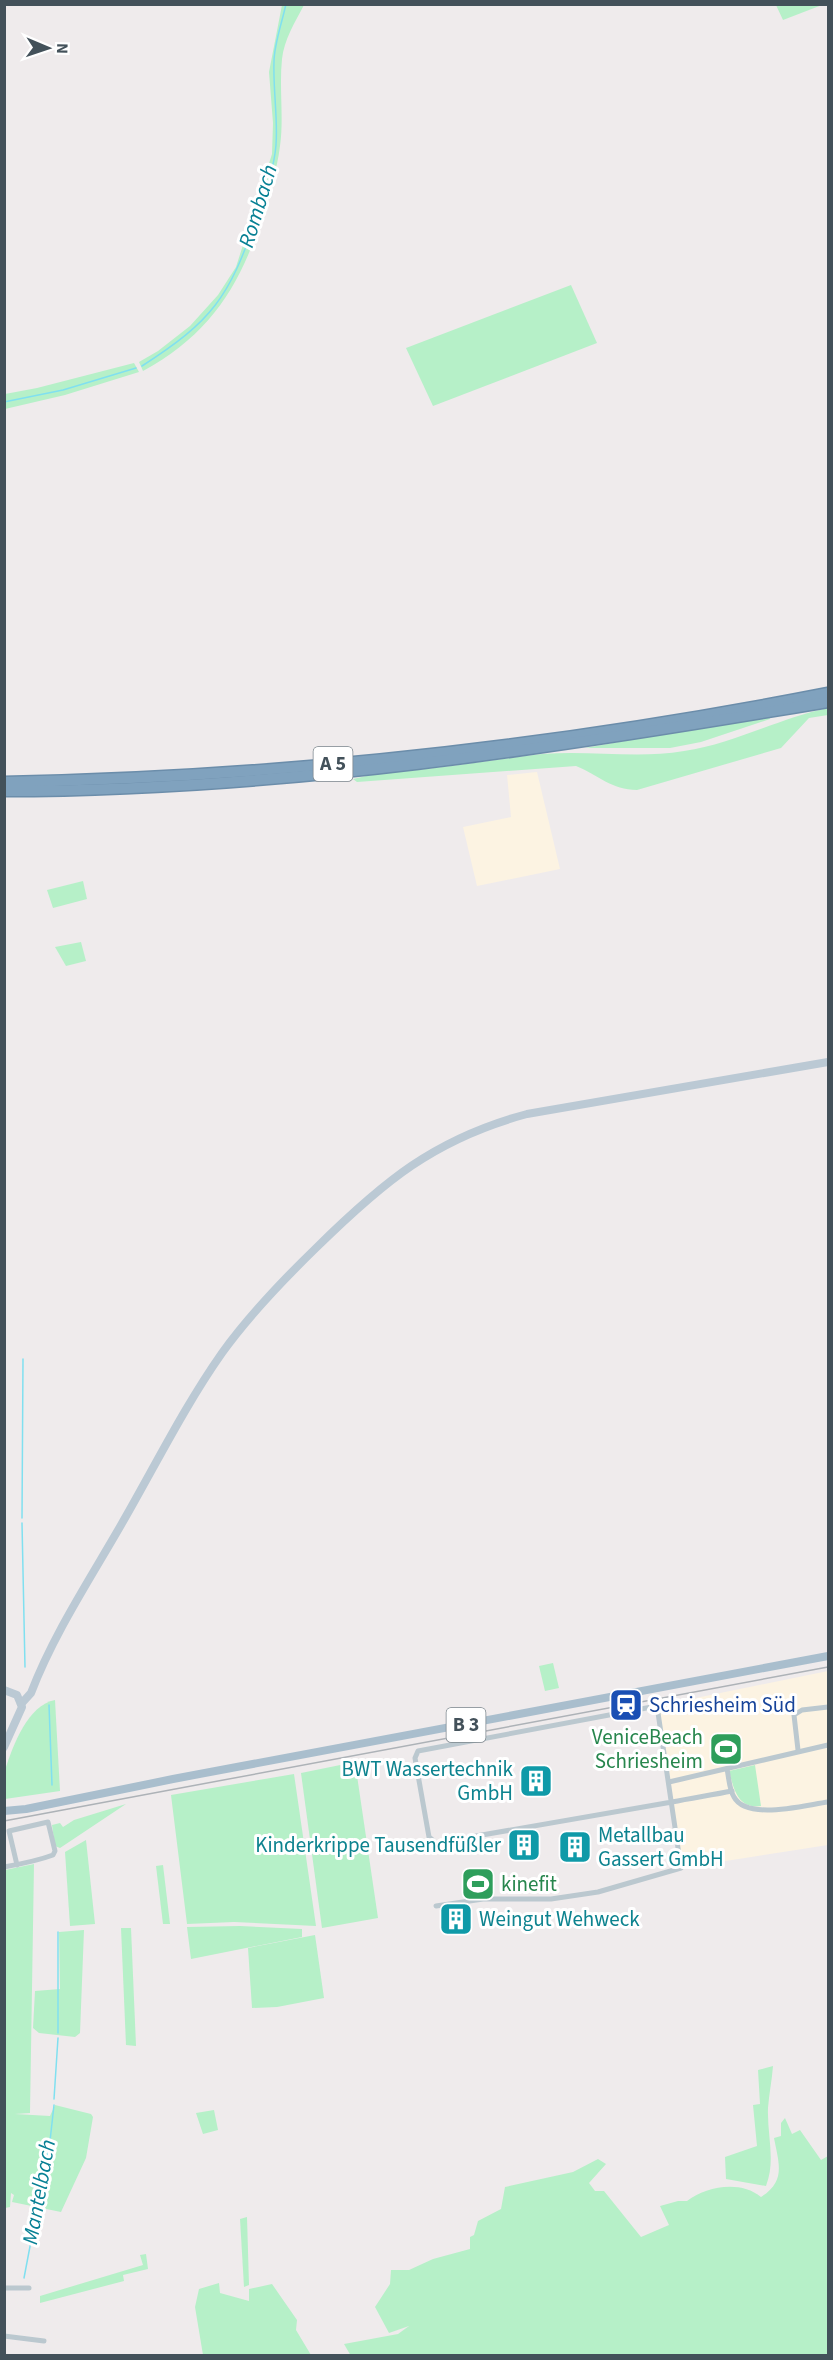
<svg xmlns="http://www.w3.org/2000/svg" width="833" height="2360" font-family="'Source Sans 3',sans-serif">
	<rect width="100%" height="100%" fill="#efebec"/>
	<g fill="#fcf3e2">
		<path d="M537 772 560 869 477 886 463 827 511 817 507 775Z"/>
		<path d="M828 1671V1845L681 1868 657 1706Z"/>
	</g>
	<g fill="#b6f0c8">
		<path d="M282 5H304C295 22 284 40 282 59 279 88 284 118 280 146 277 171 269 193 262 217 240 287 209 335 143 371L139 362 158 351 190 326 218 295 236 267 272 154 273 123 269 72Z"/>
		<path d="M776 5H822L783 20Z"/>
		<path d="M571 285 597 343 433 406 406 348Z"/>
		<path d="M134 363 139 372 65 395 5 409V394L37 388Z"/>
		<path d="M828 708V715L809 718 781 748 637 790C612 790 598 775 576 766L357 782 353 779 379 773C434 770 488 760 542 754 590 750 637 759 684 751 734 744 779 718 828 708Z"/>
		<path d="M769 715 770 719 701 742 670 748H585Z"/>
		<path d="M83 881 87 899 53 908 47 890Z"/>
		<path d="M81 942 86 961 66 966 55 947Z"/>
		<path d="M553 1663 559 1688 545 1691 539 1666Z"/>
		<path d="M55 1700 60 1791 5 1799C4 1790 3 1779 5 1770 13 1745 28 1705 55 1700Z"/>
		<path d="M355 1762 378 1918 322 1928 301 1773Z"/>
		<path d="M755 1765 761 1806C738 1809 734 1790 729 1771Z"/>
		<path d="M294 1774 316 1926 234 1922 187 1924 171 1795Z"/>
		<path d="M126 1804 60 1848 55 1846 52 1825 60 1823 63 1827 74 1820Z"/>
		<path d="M86 1840 95 1924 70 1926 65 1852Z"/>
		<path d="M34 1864 30 2113 15 2114 50 2116 55 2105 91 2114 93 2117 86 2158 61 2212 12 2202 14 2195 11 2193 10 2207 5 2208V1870Z"/>
		<path d="M163 1865 170 1924H163L156 1866Z"/>
		<path d="M240 1926 302 1929V1937L191 1959 187 1927Z"/>
		<path d="M121 1928H131L136 2046 126 2045Z"/>
		<path d="M84 1930 80 2033 75 2037 39 2033 33 2028 35 1991 60 1989 59 1932Z"/>
		<path d="M315 1935 324 1998 277 2007 252 2008 248 1948Z"/>
		<path d="M773 2066C772 2080 769 2094 768 2108 767 2136 776 2160 766 2186L726 2179 725 2157 757 2146 753 2105 760 2104 758 2070Z"/>
		<path d="M214 2110 218 2130 203 2134 196 2113Z"/>
		<path d="M785 2118 792 2134 800 2130 821 2160 828 2156V2355L351 2356 344 2344 398 2334 409 2326 389 2333 375 2307 390 2284 391 2270H409L433 2259 470 2249V2237L474 2235 478 2221 501 2209 505 2187 573 2172 598 2159 606 2164 589 2183 595 2191H604L641 2237 669 2225 660 2206 678 2201H687C706 2186 741 2180 761 2197 786 2181 779 2164 774 2138L781 2136V2123Z"/>
		<path d="M247 2217 249 2285 244 2287 240 2219Z"/>
		<path d="M146 2254 148 2269 123 2275 124 2281 40 2303V2296L143 2265 140 2255Z"/>
		<path d="M219 2283 220 2293 249 2301V2289L272 2284 297 2320 296 2330 311 2355H203L195 2307 199 2289Z"/>
	</g>
	<g fill="none" stroke-linecap="round" stroke-linejoin="round">
		<g stroke="#80e0f0" stroke-width="1.5">
			<path d="M142 366C212 321 229 298 256 219 264 195 274 170 276 145 278 118 273 90 274 62 274 44 282 23 286 4"/>
			<path d="M4 402 63 390 136 368"/>
			<path d="M22 1518 23 1359"/>
			<path d="M22 1523 25 1667"/>
			<path d="M49 1705 52 1785"/>
			<path d="M58 2033V1932"/>
			<path d="M54 2099 58 2038"/>
			<path d="M24 2278 50 2141 54 2105"/>
		</g>
		<defs>
			<g id="highway">
				<path d="M4 782C281 777 557 746 828 693"/>
				<path d="M4 791C282 791 556 748 828 702"/>
			</g>
		</defs>
		<use href="#highway" stroke="#6b8daa" stroke-width="13"/>
		<g stroke="#bbc8cf" stroke-width="5">
			<path d="M798 1750 794 1715 802 1710 828 1707"/>
			<path d="M727 1769C729 1778 729 1789 734 1797 747 1821 805 1805 828 1802"/>
			<path d="M669 1782 828 1745"/>
			<path d="M4 1867C21 1864 37 1861 53 1855L55 1851 48 1822 9 1831 17 1865"/>
			<path d="M436 1906 483 1899H551L598 1892 681 1868 657 1706 418 1751 415 1758 429 1837 436 1843C515 1829 594 1815 672 1802 692 1798 712 1795 732 1791"/>
			<path d="M4 2288H29"/>
			<path d="M4 2336 44 2341"/>
		</g>
		<g stroke="#bbc9d4" stroke-width="8">
			<path d="M4 1690 17 1695 22 1707 4 1747"/>
			<path d="M21 1704 31 1693C53 1635 90 1579 121 1525 154 1468 184 1407 222 1353 250 1314 282 1281 316 1248 383 1182 434 1139 527 1114L828 1062"/>
		</g>
		<path stroke="#a9becd" stroke-width="8" d="M4 1811 26 1809 173 1779 828 1656"/>
		<use href="#highway" stroke="#80a2be" stroke-width="10"/>
		<path stroke="#adb2b7" stroke-width="1.5" d="M4 1821 828 1667"/>
	</g>
	<defs>
		<symbol id="station-square" viewBox="-11 -11 22 22"><rect x="-9" y="-9" width="18" height="18" rx="4" fill="#1a4fb4" stroke="#fff"/><path d="M-3-6H3Q5-6 5-4V2Q5 4 3 4L4.5 6H3L1.5 4h-3L-3 6H-4.5L-3 4Q-5 4-5 2V-4Q-5-6-3-6ZM-3.5-4v3h7v-3ZM-3.5 1v1.5H-2V1ZM2 1v1.5H3.5V1Z" fill="#fff"/></symbol>
		<symbol id="stadium-square" viewBox="-11 -11 22 22"><rect x="-9" y="-9" width="18" height="18" rx="4" fill="#2e9e5b" stroke="#fff"/><path d="M0-5a6.5 5 0 1 0 0 10a6.5 5 0 1 0 0-10ZM-3.5-1.8h7v3.6h-7Z" fill="#fff"/></symbol>
		<symbol id="building-square" viewBox="-11 -11 22 22"><rect x="-9" y="-9" width="18" height="18" rx="4" fill="#0f9aa8" stroke="#fff"/><path d="M-4-6H4V6H1V3H-1V6H-4ZM-2.5-4.3h1.7v1.8h-1.7ZM.8-4.3h1.7v1.8H.8ZM-2.5-1h1.7V.8h-1.7ZM.8-1h1.7V.8H.8Z" fill="#fff"/></symbol>
	</defs>
	<g fill-rule="evenodd">
		<use href="#station-square" x="607" y="1686" width="38" height="38"/>
		<use href="#stadium-square" x="707" y="1730" width="38" height="38"/>
		<use href="#building-square" x="517" y="1762" width="38" height="38"/>
		<use href="#building-square" x="505" y="1826" width="38" height="38"/>
		<use href="#building-square" x="556" y="1828" width="38" height="38"/>
		<use href="#stadium-square" x="459" y="1865" width="38" height="38"/>
		<use href="#building-square" x="437" y="1900" width="38" height="38"/>
	</g>
	<g text-anchor="middle" dominant-baseline="central" stroke-width="6" stroke-linejoin="round" paint-order="stroke">
		<g fill="#fff" stroke="#7b858c" stroke-width="1.5">
			<rect x="313.5" y="747" width="39" height="34" rx="4.5"/>
			<rect x="446.5" y="1708" width="39" height="34" rx="4.5"/>
		</g>
		<g font-size="20" font-weight="bold" fill="#43515a">
			<text x="333" y="764">A 5</text>
			<text x="466" y="1725">B 3</text>
		</g>
		<g font-size="21" fill="#164399" stroke="#fff" text-anchor="start">
			<text x="649" y="1705">Schriesheim Süd</text>
		</g>
		<g font-size="21" fill="#27864d" stroke="#fff" text-anchor="end">
			<text x="703" y="1737">VeniceBeach<tspan x="703" dy="24">Schriesheim</tspan></text>
			<text x="501" y="1884" text-anchor="start">kinefit</text>
		</g>
		<g font-size="21" fill="#0d838f" stroke="#fff" text-anchor="end">
			<text x="513" y="1769">BWT Wassertechnik<tspan x="513" dy="24">GmbH</tspan></text>
			<text x="598" y="1835" text-anchor="start">Metallbau<tspan x="598" dy="24">Gassert GmbH</tspan></text>
			<text x="501" y="1845">Kinderkrippe Tausendfüßler</text>
			<text x="479" y="1919" text-anchor="start">Weingut Wehweck</text>
		</g>
		<g font-size="22" font-style="italic" fill="#078094" stroke="#fff">
			<text transform="translate(258 206) rotate(-73)">Rombach</text>
			<text transform="translate(39 2192) rotate(-80)">Mantelbach</text>
		</g>
	</g>
	<rect width="833" height="2360" fill="none" stroke="#43515a" stroke-width="12"/>
	<g transform="translate(48 48) rotate(92)" stroke="#ffffff" stroke-width="4.5" paint-order="stroke">
	<path d="M0-4.5L10 22L0 15L-10 22Z" fill="#43515a"/>
	<text y="-9" font-size="16" font-weight="bold" text-anchor="middle" fill="#43515a">N</text>
	</g>
</svg>
